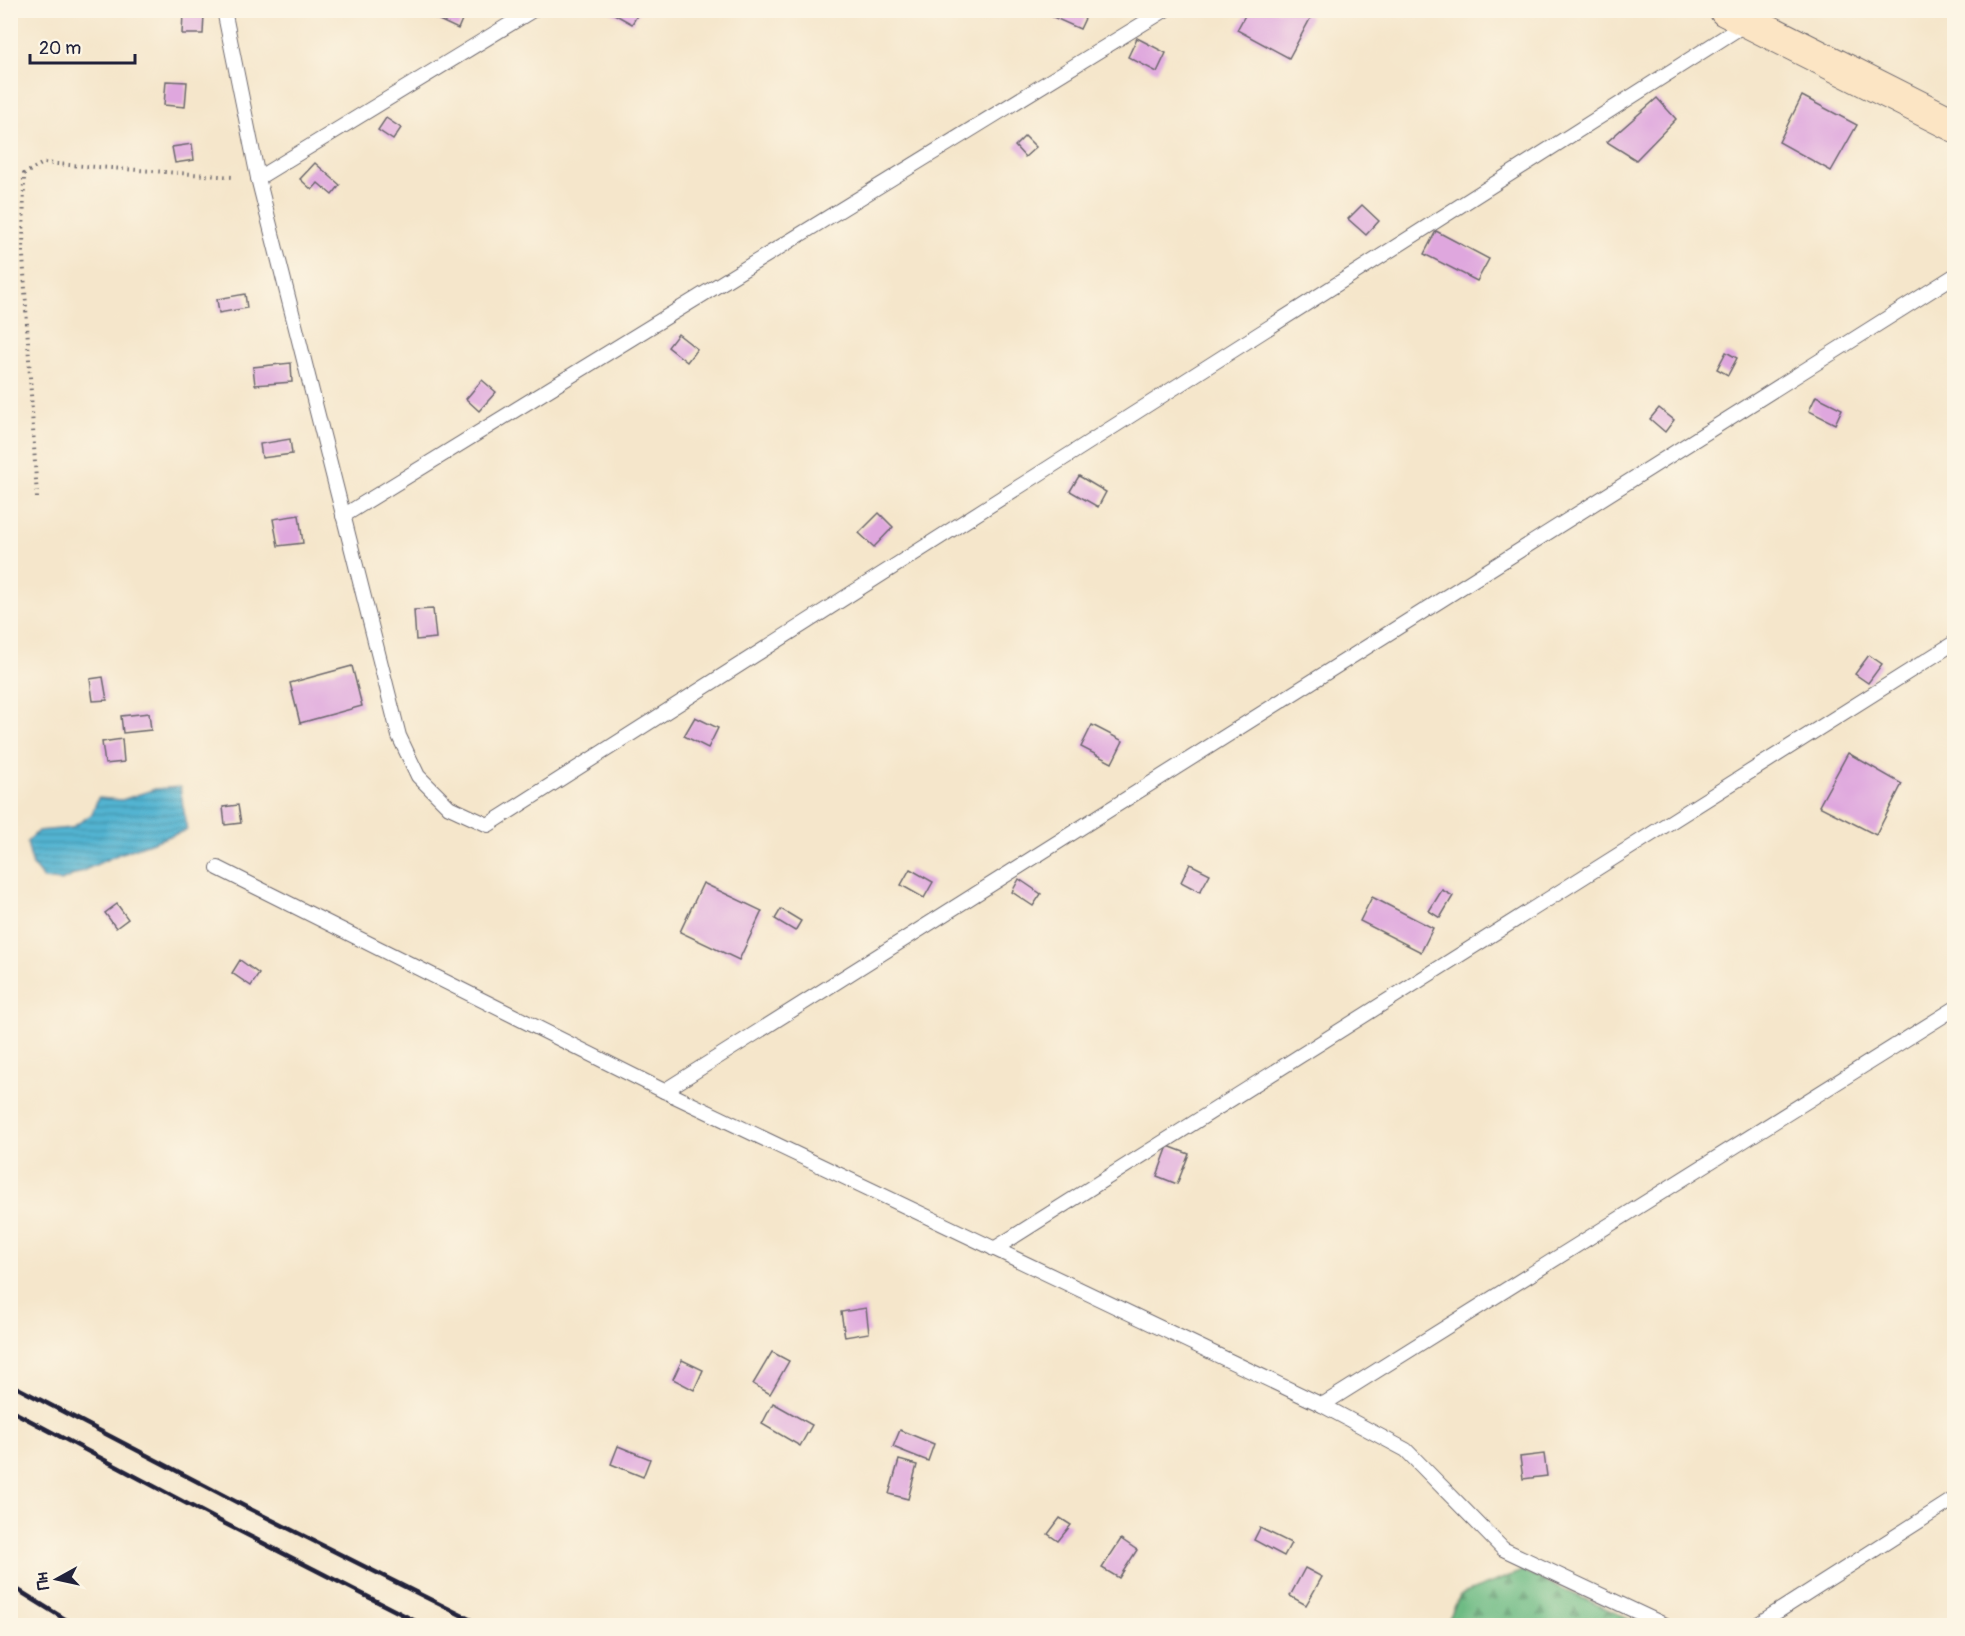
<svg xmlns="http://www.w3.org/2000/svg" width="1965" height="1636" font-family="Pangolin,sans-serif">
	<defs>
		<pattern id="forest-firs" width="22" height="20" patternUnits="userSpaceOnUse" patternTransform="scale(1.5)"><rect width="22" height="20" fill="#6ebb84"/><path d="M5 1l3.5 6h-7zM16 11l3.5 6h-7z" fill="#5a986d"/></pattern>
		<pattern id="water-rules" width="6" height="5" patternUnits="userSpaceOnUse" patternTransform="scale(1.5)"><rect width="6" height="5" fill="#52b4d1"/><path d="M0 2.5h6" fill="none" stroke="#4492ab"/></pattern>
	</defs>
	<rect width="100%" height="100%" fill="#fcf5e5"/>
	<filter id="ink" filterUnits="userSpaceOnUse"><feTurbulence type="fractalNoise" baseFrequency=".0167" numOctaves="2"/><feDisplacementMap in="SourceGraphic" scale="12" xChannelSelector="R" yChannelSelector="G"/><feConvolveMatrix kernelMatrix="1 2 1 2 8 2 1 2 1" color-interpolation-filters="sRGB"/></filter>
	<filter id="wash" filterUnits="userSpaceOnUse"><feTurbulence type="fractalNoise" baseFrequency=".008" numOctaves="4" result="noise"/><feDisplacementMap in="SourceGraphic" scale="24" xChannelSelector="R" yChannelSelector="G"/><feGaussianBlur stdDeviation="1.35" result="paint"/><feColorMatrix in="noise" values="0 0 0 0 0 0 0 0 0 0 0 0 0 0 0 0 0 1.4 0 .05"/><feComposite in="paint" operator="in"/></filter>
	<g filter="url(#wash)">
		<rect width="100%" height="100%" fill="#f5e6cb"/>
		<path fill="url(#forest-firs)" stroke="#486e60" stroke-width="1.5" d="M1522 1571 1643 1625H1446L1460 1595Z"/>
		<path fill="url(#water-rules)" stroke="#3a6b86" stroke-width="1.5" d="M180 787 187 830 119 854 61 881 44 879 32 864 27 842 38 831 71 828 92 814 98 798 122 800 155 789Z"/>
		<g id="blocks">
			<g fill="#dfa7de">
				<path d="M428 10H453L464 15 458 29 426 14Z"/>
				<path d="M607 10H637L639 12 632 24Z"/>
				<path d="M1048 10H1089L1080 29 1046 14Z"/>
				<path d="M1248 10H1299L1311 17 1289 58 1237 30Z"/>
				<path d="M183 13 204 14 203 34H182Z"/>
				<path d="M1137 38 1166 53 1157 72 1128 57Z"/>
				<path d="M166 81 187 82 185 107 164 105Z"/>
				<path d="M1802 96 1857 125 1831 171 1779 142Z"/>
				<path d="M1657 98 1676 119 1636 160 1607 142Z"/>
				<path d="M386 118 401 128 393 140 378 130Z"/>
				<path d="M1025 136 1036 147 1025 157 1015 146Z"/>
				<path d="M192 144 194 160 175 163 172 147Z"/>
				<path d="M315 163 340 185 332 195 318 183 312 190 300 179Z"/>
				<path d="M1362 205 1379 221 1366 235 1348 219Z"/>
				<path d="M1436 231 1489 259 1477 281 1424 254Z"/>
				<path d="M245 294 247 308 219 313 217 299Z"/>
				<path d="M678 334 697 349 687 362 668 347Z"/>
				<path d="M1726 352 1737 358 1728 375 1717 369Z"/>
				<path d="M291 363 292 382 255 385 253 367Z"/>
				<path d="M482 380 496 392 479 411 466 399Z"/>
				<path d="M1816 396 1842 409 1835 424 1809 411Z"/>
				<path d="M1659 408 1674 420 1665 432 1650 419Z"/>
				<path d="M290 439 292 454 262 458 260 444Z"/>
				<path d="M1079 476 1106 492 1098 507 1070 491Z"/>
				<path d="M879 513 893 527 874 547 859 533Z"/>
				<path d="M299 515 303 543 278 546 273 519Z"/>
				<path d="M433 609 436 638 416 640 414 610Z"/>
				<path d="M1869 655 1882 664 1868 683 1855 674Z"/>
				<path d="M352 666 362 706 300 723 290 683Z"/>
				<path d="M103 677 107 700 93 701 90 679Z"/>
				<path d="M149 713 151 730 123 733 121 716Z"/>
				<path d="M695 717 718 728 708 748 684 736Z"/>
				<path d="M1092 725 1123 741 1112 763 1081 747Z"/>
				<path d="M122 739 124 762 105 764 102 742Z"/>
				<path d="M1848 753 1902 784 1876 835 1819 806Z"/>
				<path d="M238 805 241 823 225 825 223 807Z"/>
				<path d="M1190 864 1210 874 1200 892 1181 882Z"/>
				<path d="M910 869 933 882 924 898 901 885Z"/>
				<path d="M1019 879 1041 894 1033 906 1012 892Z"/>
				<path d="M703 883 762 911 739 960 680 932Z"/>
				<path d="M1442 890 1453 896 1440 918 1429 911Z"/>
				<path d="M1372 897 1433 928 1421 952 1360 921Z"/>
				<path d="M117 904 128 919 116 928 105 913Z"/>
				<path d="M781 909 801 921 795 931 775 919Z"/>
				<path d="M240 960 259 974 251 986 232 973Z"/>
				<path d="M1168 1146 1189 1154 1177 1184 1157 1176Z"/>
				<path d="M866 1308 869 1333 845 1337 841 1312Z"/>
				<path d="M772 1352 789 1361 770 1394 753 1384Z"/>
				<path d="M682 1360 703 1370 694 1390 673 1379Z"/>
				<path d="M773 1403 812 1425 800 1446 762 1424Z"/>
				<path d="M900 1430 934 1444 928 1461 893 1447Z"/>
				<path d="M618 1446 650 1459 643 1477 611 1464Z"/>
				<path d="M1544 1454 1547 1476 1523 1479 1520 1457Z"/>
				<path d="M899 1460 917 1465 908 1499 889 1494Z"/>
				<path d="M1060 1518 1071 1525 1058 1541 1048 1534Z"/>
				<path d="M1260 1528 1291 1543 1284 1556 1254 1540Z"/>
				<path d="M1121 1539 1137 1550 1119 1578 1102 1568Z"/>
				<path d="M1305 1568 1322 1577 1306 1605 1290 1596Z"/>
			</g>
		</g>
	</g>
	<g filter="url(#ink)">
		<use href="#blocks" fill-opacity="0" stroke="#6c676d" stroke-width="1.5"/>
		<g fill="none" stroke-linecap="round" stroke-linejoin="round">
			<defs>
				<g id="lane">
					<path d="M224 10 258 178 399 736 418 776 449 807 488 825 1747 23"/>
					<path d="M258 178 533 10"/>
					<path d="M343 516 1165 10"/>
					<path d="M218 868 664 1091 1322 1405 1406 1450 1503 1549 1667 1626"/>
					<path d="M664 1091 1954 276"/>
					<path d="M994 1249 1954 643"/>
					<path d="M1322 1405 1954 1009"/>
					<path d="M1755 1626 1954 1499"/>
				</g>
				<path id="secondary" d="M1726 10 1954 125"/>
			</defs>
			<use href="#lane" stroke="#6c676d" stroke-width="16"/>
			<use href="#secondary" stroke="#6c676d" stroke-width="35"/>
			<path stroke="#6c676d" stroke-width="4" stroke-dasharray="1.5 4.5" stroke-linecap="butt" d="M37 498 23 255 24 174 43 163 233 177"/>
			<use href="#lane" stroke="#fff" stroke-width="14"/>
			<use href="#secondary" stroke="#fce5c4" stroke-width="33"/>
			<g stroke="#22223b" stroke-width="4.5">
				<path d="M10 1384 246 1507 483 1626"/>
				<path d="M10 1410 214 1518 425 1626"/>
				<path d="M10 1585 76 1626"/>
			</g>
		</g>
	</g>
	<rect width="1965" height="1636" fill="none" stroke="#fcf5e5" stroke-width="36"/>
	<g transform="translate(57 1579) rotate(262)" stroke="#fcf5e5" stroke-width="4.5" paint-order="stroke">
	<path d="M0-4.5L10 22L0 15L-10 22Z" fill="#22223b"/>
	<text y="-9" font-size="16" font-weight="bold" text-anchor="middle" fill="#22223b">Пн</text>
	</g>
	<path d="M30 54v9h105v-9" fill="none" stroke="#22223b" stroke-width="3"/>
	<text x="39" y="54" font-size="18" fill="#22223b" stroke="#fcf5e5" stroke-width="4.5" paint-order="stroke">20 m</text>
</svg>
